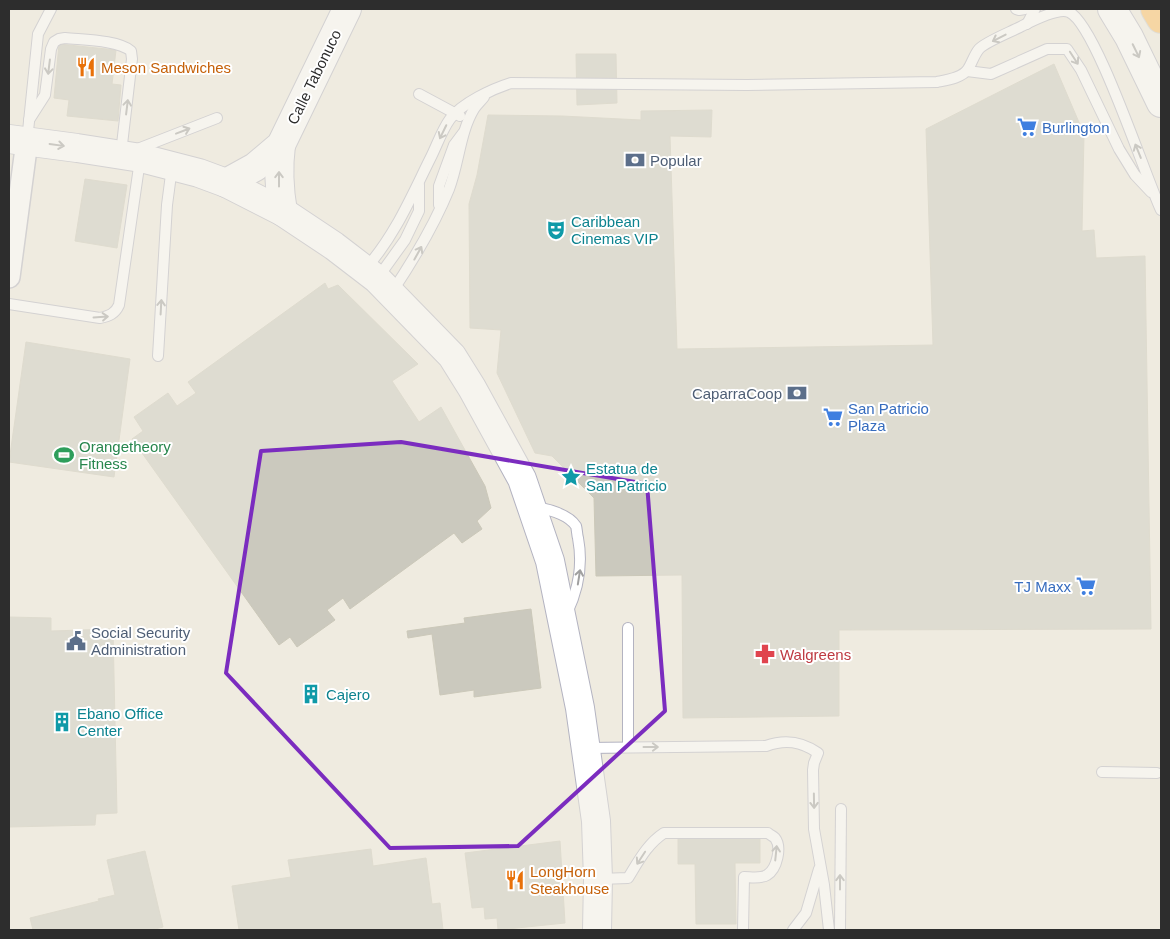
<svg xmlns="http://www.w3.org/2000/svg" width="1170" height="939" font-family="Arial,sans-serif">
	<rect width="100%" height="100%" fill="#efebe0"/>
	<g fill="#cbc9be" stroke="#cbc8b9">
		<path d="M59 44 116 50 112 84 121 85 118 121 67 116 69 100 54 98Z"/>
		<path d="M576 54H616L617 103 577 105Z"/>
		<path d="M1054 64 1084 134 1082 231 1094 230 1096 258 1145 256 1151 629 839 630V716L683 718 682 575 596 576 594 498 552 456 535 453 497 373 501 330 470 328 469 204 477 175 488 115 562 116 641 120V111L712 110 711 137 670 136 677 349 933 345 926 129Z"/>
		<path d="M85 179 127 185 117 248 75 241Z"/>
		<path d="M325 283 328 289 338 285 418 364 392 381 419 422 441 407 485 486 491 508 477 521 482 529 462 543 454 533 350 609 343 598 327 610 335 620 297 647 290 637 279 645 132 439 143 431 134 417 168 393 177 406 196 393 188 382Z"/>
		<path d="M26 342 130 359 114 477 9 462Z"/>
		<path d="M531 609 541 688 474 697V690L440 695 432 634 408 638 407 631 465 623 464 618Z"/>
		<path d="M9 617 51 618V631L113 629 117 813 96 814 95 825 9 827Z"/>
		<path d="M760 835V863H735L736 924H696L695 864H678V837Z"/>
		<path d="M560 841 565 923 498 930 497 918 485 919 484 907 472 908 465 853Z"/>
		<path d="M371 849 373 866 426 858 432 904 440 903 443 930H239L232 886 291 877 288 860Z"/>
		<path d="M145 851 163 927 151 930H33L30 918 99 901 98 899 115 895 107 860Z"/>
	</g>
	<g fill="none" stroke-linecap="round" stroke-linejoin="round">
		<defs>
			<g id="lane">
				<path d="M1016 9 1019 10 1025 9"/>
				<path d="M1027 24 1035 9"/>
				<path d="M967 71 991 74 1047 49H1067L1081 70 1119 149 1135 175 1151 192"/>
				<path d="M419 94 460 116"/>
				<path d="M29 120 45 95 51 49 54 42 59 39 65 38C83 40 118 40 131 51L132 59 121 153"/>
				<path d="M27 141 38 34 51 9"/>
				<path d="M135 150 217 118"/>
				<path d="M439 205V186L454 145 463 133"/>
				<path d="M366 268C395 236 412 195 431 157 437 145 442 130 450 119 462 103 492 89 511 83L747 85 937 82C947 80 962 78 968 69 972 63 974 55 979 49 985 42 1013 31 1022 26 1032 21 1059 8 1069 12 1096 24 1145 176 1161 210"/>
				<path d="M377 279 405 240 419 211V185"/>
				<path d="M392 292C414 259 434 226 449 189 459 163 460 132 474 109 477 104 481 101 484 97"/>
				<path d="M9 304 100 318C109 316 115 314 119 305L140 160"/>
				<path d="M158 356 167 205 172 167"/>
				<path d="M535 507C547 509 568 514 576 526 577 529 577 535 578 538 583 565 579 588 567 613"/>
				<path d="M628 628V747"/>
				<path d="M586 748 766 746C785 739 801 741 818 753L814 763 813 770 814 829 824 885 829 930"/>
				<path d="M1102 772 1157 773"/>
				<path d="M599 879 628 878C638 862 647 844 664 833H768C770 835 773 836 775 838 782 847 777 869 767 875 761 879 751 877 744 877L743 930"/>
				<path d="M793 930 806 913 819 869"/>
				<path d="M840 930 841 809"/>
			</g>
			<path id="street" d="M9 277 27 141"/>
			<g id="secondary">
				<path d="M1112 9 1129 37 1161 103"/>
				<path d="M9 139 77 148 141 158 199 173 226 183 283 212 334 246 377 279 452 356 472 388 522 479 550 561 580 708 596 821 598 879 597 930"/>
				<path d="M281 145C278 168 279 189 283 212"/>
				<path d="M226 183 255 167 281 145 347 9"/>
			</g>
			<path id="highway" d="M1155 9 1161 19"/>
		</defs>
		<use href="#lane" stroke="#b3b3c1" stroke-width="12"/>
		<use href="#street" stroke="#b3b3c1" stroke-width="24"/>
		<use href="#secondary" stroke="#b3b3c1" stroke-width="30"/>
		<use href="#highway" stroke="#cdcdcd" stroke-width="30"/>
		<use href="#lane" stroke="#fff" stroke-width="10"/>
		<use href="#street" stroke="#fff" stroke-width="21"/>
		<use href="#secondary" stroke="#fff" stroke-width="28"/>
		<use href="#highway" stroke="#ffbd5b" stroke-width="28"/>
	</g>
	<defs><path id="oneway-shaft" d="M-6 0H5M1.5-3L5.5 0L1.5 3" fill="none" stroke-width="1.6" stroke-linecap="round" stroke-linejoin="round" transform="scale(1.25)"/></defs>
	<g stroke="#a0a0a0">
		<use href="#oneway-shaft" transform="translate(999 38) rotate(153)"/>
		<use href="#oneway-shaft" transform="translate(1136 51) rotate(64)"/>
		<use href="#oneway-shaft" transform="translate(1074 58) rotate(57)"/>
		<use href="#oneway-shaft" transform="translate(49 67) rotate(97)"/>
		<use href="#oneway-shaft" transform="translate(127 107) rotate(-83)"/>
		<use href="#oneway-shaft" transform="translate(183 131) rotate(-21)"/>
		<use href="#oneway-shaft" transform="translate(443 132) rotate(116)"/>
		<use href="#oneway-shaft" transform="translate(57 145) rotate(8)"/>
		<use href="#oneway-shaft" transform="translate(1138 151) rotate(-112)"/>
		<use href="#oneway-shaft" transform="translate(279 179) rotate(-90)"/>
		<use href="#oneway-shaft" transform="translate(418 253) rotate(-61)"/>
		<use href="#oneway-shaft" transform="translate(161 307) rotate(-87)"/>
		<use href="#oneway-shaft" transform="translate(101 317) rotate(-4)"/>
		<use href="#oneway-shaft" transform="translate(579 577) rotate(-81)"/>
		<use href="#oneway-shaft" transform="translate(651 747)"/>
		<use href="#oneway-shaft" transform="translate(814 801) rotate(89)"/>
		<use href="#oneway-shaft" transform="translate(776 853) rotate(-84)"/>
		<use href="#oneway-shaft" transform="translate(641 858) rotate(123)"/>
		<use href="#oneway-shaft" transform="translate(840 882) rotate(-90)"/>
	</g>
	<path d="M0 0H1170V939H0ZM401 442 647 484 665 711 518 846 390 848 226 673 261 451Z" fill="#efebe0" fill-opacity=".55" fill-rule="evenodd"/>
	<path fill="none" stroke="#7b2cbf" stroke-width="4" stroke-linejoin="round" d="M401 442 647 484 665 711 518 846 390 848 226 673 261 451Z"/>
	<defs>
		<symbol id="restaurant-bare" viewBox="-9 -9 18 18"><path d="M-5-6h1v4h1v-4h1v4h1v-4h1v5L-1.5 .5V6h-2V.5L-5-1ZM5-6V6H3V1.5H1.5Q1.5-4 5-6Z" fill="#e8710a" stroke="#fff" stroke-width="2.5" paint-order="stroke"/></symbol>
		<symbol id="supermarket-bare" viewBox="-9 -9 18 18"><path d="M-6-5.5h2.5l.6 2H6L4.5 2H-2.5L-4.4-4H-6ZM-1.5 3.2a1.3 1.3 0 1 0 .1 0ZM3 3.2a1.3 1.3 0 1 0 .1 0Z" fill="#3f7fe0" stroke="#fff" stroke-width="2.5" paint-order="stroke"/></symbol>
		<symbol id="bank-bare" viewBox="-9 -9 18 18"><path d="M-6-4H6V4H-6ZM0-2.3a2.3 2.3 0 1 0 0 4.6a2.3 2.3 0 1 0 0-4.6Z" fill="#5c6f8a" stroke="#fff" stroke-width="2.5" paint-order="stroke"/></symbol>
		<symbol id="theatre-bare" viewBox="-9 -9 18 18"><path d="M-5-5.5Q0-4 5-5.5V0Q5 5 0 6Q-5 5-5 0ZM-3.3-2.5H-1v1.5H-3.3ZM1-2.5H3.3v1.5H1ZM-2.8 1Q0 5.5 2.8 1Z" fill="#0f9aa8" stroke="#fff" stroke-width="2.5" paint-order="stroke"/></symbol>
		<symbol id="stadium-bare" viewBox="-9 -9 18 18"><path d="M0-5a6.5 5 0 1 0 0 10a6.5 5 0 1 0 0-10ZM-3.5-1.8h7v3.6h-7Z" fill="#2e9e5b" stroke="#fff" stroke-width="2.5" paint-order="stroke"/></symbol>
		<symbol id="sight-bare" viewBox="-9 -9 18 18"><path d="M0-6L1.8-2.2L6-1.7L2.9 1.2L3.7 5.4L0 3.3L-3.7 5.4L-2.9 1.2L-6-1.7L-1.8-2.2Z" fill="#0f9aa8" stroke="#fff" stroke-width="2.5" paint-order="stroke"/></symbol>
		<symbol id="civic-bare" viewBox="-9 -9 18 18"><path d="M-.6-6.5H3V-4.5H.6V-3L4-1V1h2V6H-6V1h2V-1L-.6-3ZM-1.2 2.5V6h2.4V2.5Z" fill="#5c6f8a" stroke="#fff" stroke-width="2.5" paint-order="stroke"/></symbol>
		<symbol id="pharmacy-bare" viewBox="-9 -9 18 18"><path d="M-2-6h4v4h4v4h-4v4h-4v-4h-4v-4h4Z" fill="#e0444e" stroke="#fff" stroke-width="2.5" paint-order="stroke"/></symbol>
		<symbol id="building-bare" viewBox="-9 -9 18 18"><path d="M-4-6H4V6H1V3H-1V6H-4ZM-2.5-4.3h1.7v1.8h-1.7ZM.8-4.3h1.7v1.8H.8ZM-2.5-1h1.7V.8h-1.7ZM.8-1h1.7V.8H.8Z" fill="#0f9aa8" stroke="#fff" stroke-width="2.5" paint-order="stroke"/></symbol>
	</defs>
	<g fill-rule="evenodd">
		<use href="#restaurant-bare" x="72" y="53" width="28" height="28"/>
		<use href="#supermarket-bare" x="1013" y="113" width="28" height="28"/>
		<use href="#bank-bare" x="621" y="146" width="28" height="28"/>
		<use href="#theatre-bare" x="542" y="216" width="28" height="28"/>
		<use href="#bank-bare" x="783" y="379" width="28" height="28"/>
		<use href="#supermarket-bare" x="819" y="403" width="28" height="28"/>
		<use href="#stadium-bare" x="50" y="441" width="28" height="28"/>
		<use href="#sight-bare" x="557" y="463" width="28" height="28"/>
		<use href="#supermarket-bare" x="1072" y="572" width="28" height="28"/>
		<use href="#civic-bare" x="62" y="627" width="28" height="28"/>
		<use href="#pharmacy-bare" x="751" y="640" width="28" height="28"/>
		<use href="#building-bare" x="297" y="680" width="28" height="28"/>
		<use href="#building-bare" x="48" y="708" width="28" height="28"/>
		<use href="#restaurant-bare" x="501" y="866" width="28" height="28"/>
	</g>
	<g text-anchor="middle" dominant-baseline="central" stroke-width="4" stroke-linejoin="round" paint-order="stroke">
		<g font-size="15" fill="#c56008" stroke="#fff" text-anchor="start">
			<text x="101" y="67">Meson Sandwiches</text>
			<text x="530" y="871">LongHorn<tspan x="530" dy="17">Steakhouse</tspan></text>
		</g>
		<g font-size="15" fill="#2d2d2d" stroke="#fff">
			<text transform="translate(314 77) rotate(-64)">Calle Tabonuco</text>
		</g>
		<g font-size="15" fill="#366cbe" stroke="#fff" text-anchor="start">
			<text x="1042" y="127">Burlington</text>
			<text x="848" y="408">San Patricio<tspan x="848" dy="17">Plaza</tspan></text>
			<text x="1071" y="586" text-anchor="end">TJ Maxx</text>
		</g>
		<g font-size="15" fill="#4e5e75" stroke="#fff" text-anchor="start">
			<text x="650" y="160">Popular</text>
			<text x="782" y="393" text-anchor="end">CaparraCoop</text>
			<text x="91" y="632">Social Security<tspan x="91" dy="17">Administration</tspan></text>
		</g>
		<g font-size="15" fill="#0d838f" stroke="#fff" text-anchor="start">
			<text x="571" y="221">Caribbean<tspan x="571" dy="17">Cinemas VIP</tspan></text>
			<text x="586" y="468">Estatua de<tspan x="586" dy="17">San Patricio</tspan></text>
			<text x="326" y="694">Cajero</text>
			<text x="77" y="713">Ebano Office<tspan x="77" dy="17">Center</tspan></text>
		</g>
		<g font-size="15" fill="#27864d" stroke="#fff" text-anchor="start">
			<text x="79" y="446">Orangetheory<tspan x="79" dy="17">Fitness</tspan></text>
		</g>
		<g font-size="15" fill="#be3a42" stroke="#fff" text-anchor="start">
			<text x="780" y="654">Walgreens</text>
		</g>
	</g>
	<rect width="1170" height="939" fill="none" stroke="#2d2d2d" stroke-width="20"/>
</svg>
